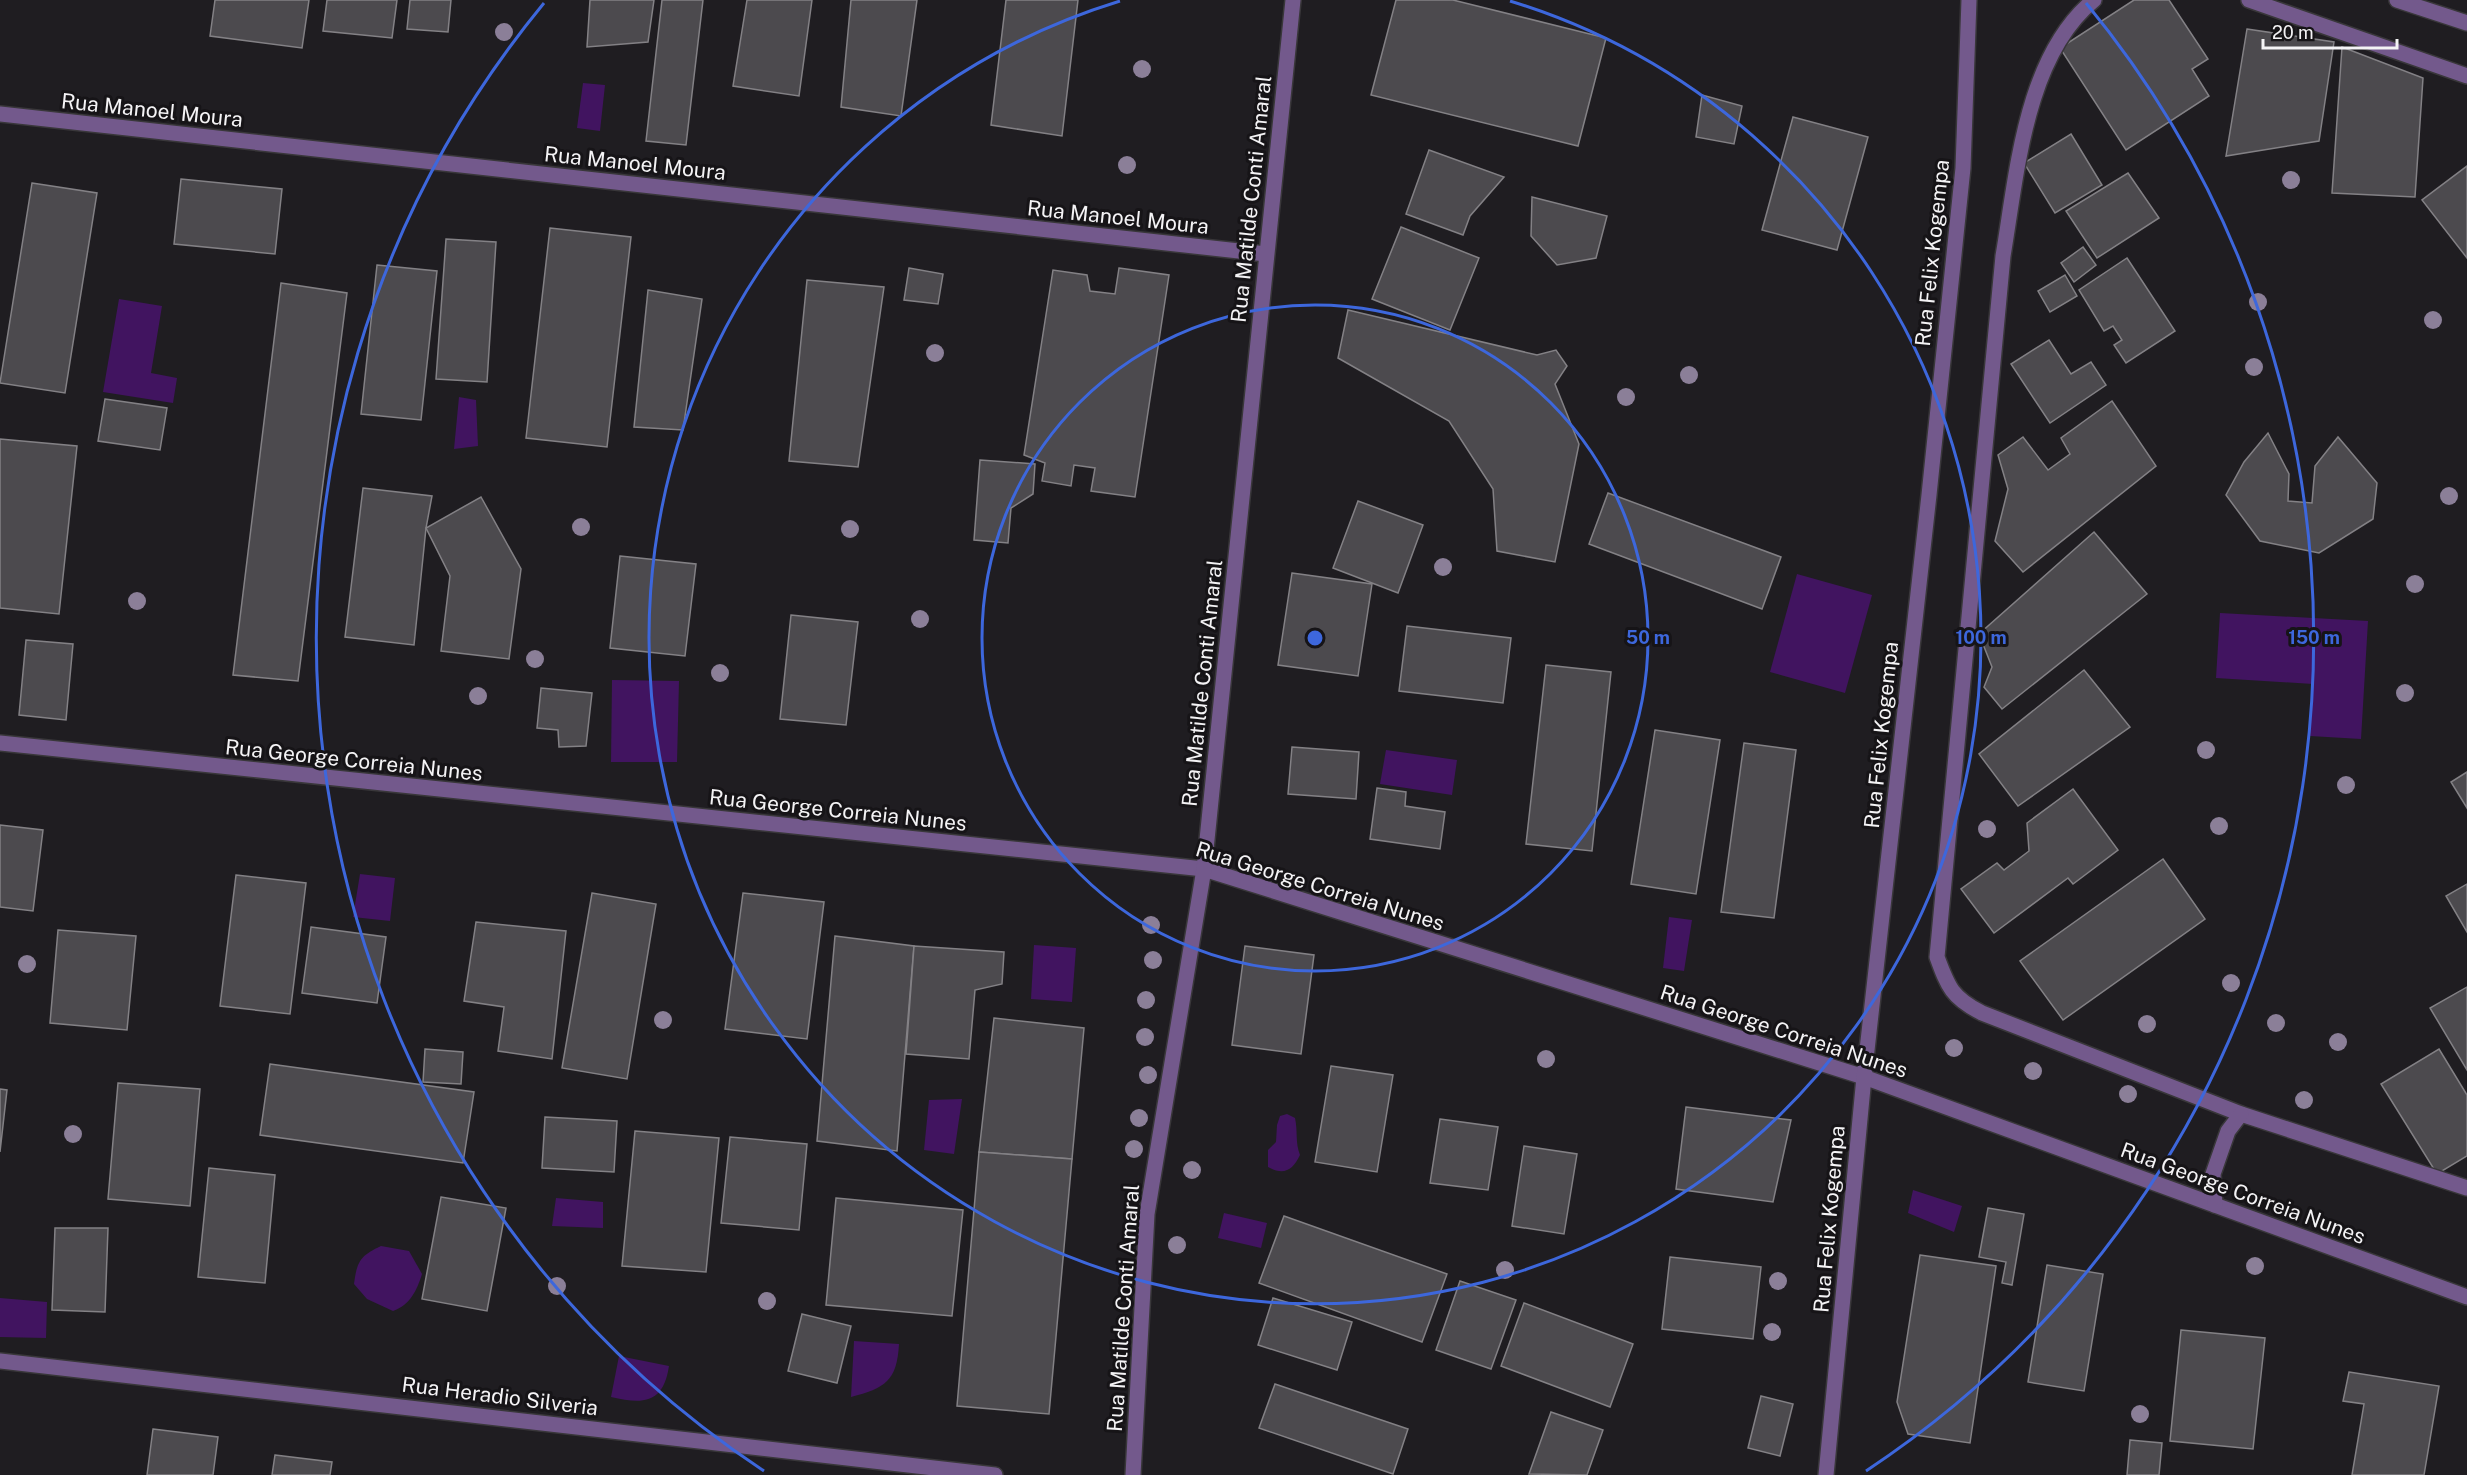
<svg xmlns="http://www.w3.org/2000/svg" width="2467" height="1475" font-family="'Public Sans',sans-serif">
	<rect width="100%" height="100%" fill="#1f1d21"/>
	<g fill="#411460">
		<path d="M583 83 605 85 600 131 577 128Z"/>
		<path d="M119 299 162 306 151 373 177 378 173 403 103 392Z"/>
		<path d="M459 397 476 400 478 446 454 449Z"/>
		<path d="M1797 574 1872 595 1845 693 1770 672Z"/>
		<path d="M2220 613 2368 621 2361 739 2310 736 2313 684 2216 678Z"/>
		<path d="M612 680 679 681 677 762H611Z"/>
		<path d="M1386 750 1457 760 1452 795 1380 784Z"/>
		<path d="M360 874 395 878 390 921 353 917Z"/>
		<path d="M1669 917 1692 920 1684 971 1663 968Z"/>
		<path d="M1034 945 1076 948 1072 1002 1031 999Z"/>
		<path d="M962 1099 954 1154 924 1150 929 1100Z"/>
		<path d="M1287 1114 1295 1118C1298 1132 1295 1142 1300 1155 1293 1170 1284 1176 1268 1167V1150L1276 1142 1277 1125 1280 1116Z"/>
		<path d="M1913 1190 1962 1206 1954 1232 1908 1213Z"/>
		<path d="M556 1198 603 1202V1228L552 1226Z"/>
		<path d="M1224 1213 1267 1223 1261 1248 1218 1238Z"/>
		<path d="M381 1246 409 1251 422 1274C417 1290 410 1305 393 1311L367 1299 354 1284C357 1261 360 1256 381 1246Z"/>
		<path d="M0 1298 47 1302 46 1338 0 1337Z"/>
		<path d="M854 1341 899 1344C897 1381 885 1388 851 1397Z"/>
		<path d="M619 1356 669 1366C663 1405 642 1404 611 1397Z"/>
	</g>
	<g fill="#4c4a4e" stroke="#838185" stroke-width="1.5">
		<path d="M215 0H309L302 48 210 36Z"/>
		<path d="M327 0H397L392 38 323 31Z"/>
		<path d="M410 0H451L448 32 407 29Z"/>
		<path d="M590 0H654L648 42 587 47Z"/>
		<path d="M662 0H703L686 145 646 141Z"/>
		<path d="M747 0H812L799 96 733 86Z"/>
		<path d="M851 0H917L901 116 841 107Z"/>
		<path d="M1006 0H1078L1062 136 991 125Z"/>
		<path d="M1396 0H1453L1606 38 1578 146 1371 95Z"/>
		<path d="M2134 0H2169L2208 59 2192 69 2209 96 2126 150 2060 48Z"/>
		<path d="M2247 29 2334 42 2319 141 2226 156Z"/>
		<path d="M2342 47 2423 78 2415 197 2332 193Z"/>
		<path d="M1702 95 1742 106 1734 144 1696 137Z"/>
		<path d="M1793 117 1868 137 1837 250 1762 230Z"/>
		<path d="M2071 134 2102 185 2055 213 2024 163Z"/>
		<path d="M1429 150 1504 177 1470 216 1463 235 1406 214Z"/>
		<path d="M2467 166V258L2422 200Z"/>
		<path d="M2128 173 2159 218 2097 258 2066 211Z"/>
		<path d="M181 179 282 189 275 254 174 244Z"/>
		<path d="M32 183 97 193 65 393 0 383Z"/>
		<path d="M1532 197 1607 216 1596 258 1557 265 1531 236Z"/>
		<path d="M1401 227 1479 258 1450 330 1372 299Z"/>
		<path d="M550 228 631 237 607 447 526 438Z"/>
		<path d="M446 239 496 242 487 382 436 379Z"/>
		<path d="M2083 247 2096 265 2074 282 2061 263Z"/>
		<path d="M2127 258 2175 331 2126 363 2114 345 2122 340 2113 326 2104 331 2079 290Z"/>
		<path d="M377 265 437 271 421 420 361 414Z"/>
		<path d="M909 268 943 274 938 304 904 300Z"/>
		<path d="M1119 268 1169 275 1135 497 1091 491 1095 468 1074 465 1071 486 1042 481 1045 463 1024 455 1053 270 1087 275 1090 291 1115 294Z"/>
		<path d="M2065 275 2077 296 2050 312 2038 291Z"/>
		<path d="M807 280 884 287 858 467 789 461Z"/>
		<path d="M281 283 347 293 298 681 233 675Z"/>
		<path d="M648 290 702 299 683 430 634 427Z"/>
		<path d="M1348 310 1537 355 1556 350 1567 366 1555 384 1579 444 1555 562 1497 551 1493 489 1449 421 1338 358Z"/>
		<path d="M2049 340 2071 374 2091 362 2106 385 2050 423 2011 364Z"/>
		<path d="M105 399 167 408 160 450 98 441Z"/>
		<path d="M2112 401 2156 466 2023 572 1995 541 2008 489 1998 455 2023 437 2048 470 2070 454 2061 438Z"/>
		<path d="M2268 433 2289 474 2288 501 2312 503 2315 466 2338 437 2377 483 2373 519 2319 553 2260 541 2226 495 2244 462Z"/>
		<path d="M0 439 77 446 59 614 0 608Z"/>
		<path d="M980 460 1035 464 1033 494 1011 508 1008 543 974 540Z"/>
		<path d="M363 488 432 496 426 528 414 645 345 637Z"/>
		<path d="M1608 493 1781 557 1762 609 1589 544Z"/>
		<path d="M481 497 521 569 509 659 441 651 450 576 426 528Z"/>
		<path d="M1358 501 1423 525 1398 593 1333 568Z"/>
		<path d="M2094 532 2147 594 2002 709 1984 687 1992 667 1979 634Z"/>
		<path d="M620 556 696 564 685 656 610 648Z"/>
		<path d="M1292 573 1372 584 1358 676 1278 665Z"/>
		<path d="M791 615 858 622 846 725 780 719Z"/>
		<path d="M1407 626 1511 638 1503 703 1399 691Z"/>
		<path d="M26 640 73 644 66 720 19 715Z"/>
		<path d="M1546 665 1611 672 1592 851 1526 844Z"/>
		<path d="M2084 670 2130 727 2018 806 1979 754Z"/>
		<path d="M541 688 592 693 586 746 559 747 558 730 537 728Z"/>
		<path d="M1655 730 1720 740 1696 894 1631 884Z"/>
		<path d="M1744 743 1796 750 1774 918 1721 912Z"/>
		<path d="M1292 747 1359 752 1356 799 1288 794Z"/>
		<path d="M2467 772V808L2451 782Z"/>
		<path d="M1377 788 1406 792 1405 806 1445 812 1440 849 1370 839Z"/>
		<path d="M2073 789 2118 850 2073 884 2068 878 1994 933 1961 889 1997 863 2004 870 2029 851 2027 823Z"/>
		<path d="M0 825 43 830 33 911 0 907Z"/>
		<path d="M2163 859 2205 919 2063 1020 2020 961Z"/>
		<path d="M236 875 306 883 290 1014 220 1006Z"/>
		<path d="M2467 884V932L2446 896Z"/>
		<path d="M592 893 656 904 627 1079 562 1068Z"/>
		<path d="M743 893 824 902 807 1039 725 1029Z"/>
		<path d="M476 922 566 931 552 1059 498 1051 504 1007 464 1001Z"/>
		<path d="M311 927 386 937 377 1003 302 993Z"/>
		<path d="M58 930 136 936 127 1030 50 1023Z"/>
		<path d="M835 936 914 946 897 1151 817 1141Z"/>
		<path d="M914 946 1004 952 1002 984 975 990 969 1059 906 1054Z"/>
		<path d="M1245 946 1314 955 1301 1054 1232 1045Z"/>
		<path d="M2467 987V1070L2430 1008Z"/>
		<path d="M994 1018 1084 1028 1072 1159 979 1152Z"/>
		<path d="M425 1049 463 1052 461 1084 423 1082Z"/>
		<path d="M2439 1049 2467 1095V1156L2437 1174 2381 1084Z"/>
		<path d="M270 1064 474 1092 463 1163 260 1135Z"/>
		<path d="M1331 1066 1393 1075 1377 1172 1315 1162Z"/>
		<path d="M118 1083 200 1089 190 1206 108 1199Z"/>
		<path d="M0 1089 7 1090 0 1152Z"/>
		<path d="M1686 1107 1791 1120 1773 1202 1676 1189Z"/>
		<path d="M545 1117 617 1121 614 1172 542 1168Z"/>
		<path d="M1440 1119 1498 1127 1488 1190 1430 1183Z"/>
		<path d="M635 1131 719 1138 706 1272 622 1266Z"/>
		<path d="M730 1137 807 1144 799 1230 721 1223Z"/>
		<path d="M1524 1146 1577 1154 1564 1234 1512 1226Z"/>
		<path d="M979 1152 1072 1159 1049 1414 957 1406Z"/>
		<path d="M209 1168 275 1175 265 1283 198 1277Z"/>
		<path d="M441 1197 506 1208 487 1311 422 1299Z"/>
		<path d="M836 1198 963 1210 952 1316 826 1305Z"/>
		<path d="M1988 1208 2024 1214 2012 1285 2002 1283 2006 1262 1979 1257Z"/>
		<path d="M1284 1216 1447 1274 1422 1342 1259 1283Z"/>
		<path d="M55 1228H108L105 1312 52 1310Z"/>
		<path d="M1920 1255 1996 1266 1970 1443 1908 1434 1897 1402Z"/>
		<path d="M1670 1257 1761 1267 1753 1339 1662 1329Z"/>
		<path d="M2047 1265 2103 1274 2084 1391 2028 1382Z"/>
		<path d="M1460 1281 1516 1300 1491 1369 1436 1350Z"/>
		<path d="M1273 1298 1352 1322 1337 1370 1258 1345Z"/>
		<path d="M1524 1303 1633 1344 1610 1407 1501 1366Z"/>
		<path d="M802 1314 851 1326 837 1383 788 1371Z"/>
		<path d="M2181 1330 2265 1338 2253 1449 2170 1441Z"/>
		<path d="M2349 1372 2439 1386 2424 1475H2352L2364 1404 2343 1401Z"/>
		<path d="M1275 1384 1408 1429 1393 1474 1259 1428Z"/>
		<path d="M1761 1396 1793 1404 1780 1456 1748 1448Z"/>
		<path d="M1551 1412 1603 1430 1587 1475 1529 1474Z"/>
		<path d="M153 1429 218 1437 213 1475H147Z"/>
		<path d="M2130 1440 2162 1443 2159 1475H2127Z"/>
		<path d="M275 1455 332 1462 330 1475H272Z"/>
	</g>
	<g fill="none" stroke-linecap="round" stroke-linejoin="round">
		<defs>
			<g id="street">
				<path d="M2094 0C2025 56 2017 174 2003 256L1937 957C1948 987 1952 998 1982 1013L2241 1114 2467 1188"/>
				<path d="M2249 0 2467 76"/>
				<path d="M2397 0 2467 23"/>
				<path d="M0 114 1266 254"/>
				<path d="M0 743 1204 869 1864 1077 2467 1297"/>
				<path d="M2215 1205 2213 1174 2228 1131 2241 1114"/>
				<path d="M0 1361 995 1475"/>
				<path d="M1133 1475 1147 1214 1204 869 1293 0"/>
				<path d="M1826 1475 1864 1077 1929 495 1963 168 1969 0"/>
			</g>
		</defs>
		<use href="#street" stroke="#39373a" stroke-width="18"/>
		<use href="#street" stroke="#73598c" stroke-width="15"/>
	</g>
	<g fill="#8b7f98">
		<circle cx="504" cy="32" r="9"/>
		<circle cx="1142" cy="69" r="9"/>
		<circle cx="1127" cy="165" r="9"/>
		<circle cx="2291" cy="180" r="9"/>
		<circle cx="2258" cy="302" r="9"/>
		<circle cx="2433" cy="320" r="9"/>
		<circle cx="935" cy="353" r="9"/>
		<circle cx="2254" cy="367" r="9"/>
		<circle cx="1689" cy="375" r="9"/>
		<circle cx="1626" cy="397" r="9"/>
		<circle cx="2449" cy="496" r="9"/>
		<circle cx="581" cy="527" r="9"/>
		<circle cx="850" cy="529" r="9"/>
		<circle cx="1443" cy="567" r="9"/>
		<circle cx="2415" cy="584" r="9"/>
		<circle cx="137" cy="601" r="9"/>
		<circle cx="920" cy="619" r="9"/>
		<circle cx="535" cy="659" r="9"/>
		<circle cx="720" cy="673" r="9"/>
		<circle cx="2405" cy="693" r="9"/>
		<circle cx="478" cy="696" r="9"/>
		<circle cx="2206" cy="750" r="9"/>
		<circle cx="2346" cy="785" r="9"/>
		<circle cx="2219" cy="826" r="9"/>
		<circle cx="1987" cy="829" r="9"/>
		<circle cx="1151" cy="925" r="9"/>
		<circle cx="1153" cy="960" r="9"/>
		<circle cx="27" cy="964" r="9"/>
		<circle cx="2231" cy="983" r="9"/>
		<circle cx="1146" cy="1000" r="9"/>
		<circle cx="663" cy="1020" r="9"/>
		<circle cx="2276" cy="1023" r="9"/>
		<circle cx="2147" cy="1024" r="9"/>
		<circle cx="1145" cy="1037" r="9"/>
		<circle cx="2338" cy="1042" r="9"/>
		<circle cx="1954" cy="1048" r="9"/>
		<circle cx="1546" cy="1059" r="9"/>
		<circle cx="2033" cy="1071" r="9"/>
		<circle cx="1148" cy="1075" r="9"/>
		<circle cx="2128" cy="1094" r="9"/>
		<circle cx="2304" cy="1100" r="9"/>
		<circle cx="1139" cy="1118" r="9"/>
		<circle cx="73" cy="1134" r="9"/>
		<circle cx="1134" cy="1149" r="9"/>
		<circle cx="1192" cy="1170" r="9"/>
		<circle cx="1177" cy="1245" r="9"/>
		<circle cx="2255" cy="1266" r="9"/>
		<circle cx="1505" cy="1270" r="9"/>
		<circle cx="1778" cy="1281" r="9"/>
		<circle cx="557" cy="1286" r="9"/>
		<circle cx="767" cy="1301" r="9"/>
		<circle cx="1772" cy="1332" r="9"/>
		<circle cx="2140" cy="1414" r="9"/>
	</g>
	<g fill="none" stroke="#3d67dc" stroke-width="3">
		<circle cx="1315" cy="638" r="333"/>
		<path d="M1510 1A666 666 0 1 1 1120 1"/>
		<path d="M764 1471A999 999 0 0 1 544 3M2086 3A999 999 0 0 1 1866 1471"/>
	</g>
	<g text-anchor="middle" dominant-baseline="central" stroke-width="6" stroke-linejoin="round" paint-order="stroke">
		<g font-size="21" fill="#f4f3f5" stroke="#161417">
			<text transform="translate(152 110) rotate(6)">Rua Manoel Moura</text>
			<text transform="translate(635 163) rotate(6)">Rua Manoel Moura</text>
			<text transform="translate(1251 199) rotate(-84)">Rua Matilde Conti Amaral</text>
			<text transform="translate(1118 217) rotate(6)">Rua Manoel Moura</text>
			<text transform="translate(1932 253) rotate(-84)">Rua Felix Kogempa</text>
			<text transform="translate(1202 683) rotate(-84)">Rua Matilde Conti Amaral</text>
			<text transform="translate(1881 735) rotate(-84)">Rua Felix Kogempa</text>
			<text transform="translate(354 760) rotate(6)">Rua George Correia Nunes</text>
			<text transform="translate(838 810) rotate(6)">Rua George Correia Nunes</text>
			<text transform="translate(1320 886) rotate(17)">Rua George Correia Nunes</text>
			<text transform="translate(1784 1031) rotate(18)">Rua George Correia Nunes</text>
			<text transform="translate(2243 1193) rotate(20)">Rua George Correia Nunes</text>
			<text transform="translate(1829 1219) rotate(-85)">Rua Felix Kogempa</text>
			<text transform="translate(1123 1308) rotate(-86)">Rua Matilde Conti Amaral</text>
			<text transform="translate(500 1396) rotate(7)">Rua Heradio Silveria</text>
		</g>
	</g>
	<circle cx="1315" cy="638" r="9" fill="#3d67dc" stroke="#161417" stroke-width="3"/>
	<g font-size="18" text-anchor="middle" font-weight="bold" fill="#3d67dc" stroke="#161417" stroke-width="6" stroke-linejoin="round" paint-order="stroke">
		<text x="1648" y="644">50 m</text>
		<text x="1981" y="644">100 m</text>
		<text x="2314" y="644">150 m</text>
	</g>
	<path d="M2263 39v9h134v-9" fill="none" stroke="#f4f3f5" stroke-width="3"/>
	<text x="2272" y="39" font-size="18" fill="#f4f3f5" stroke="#161417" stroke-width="4.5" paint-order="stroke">20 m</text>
</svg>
